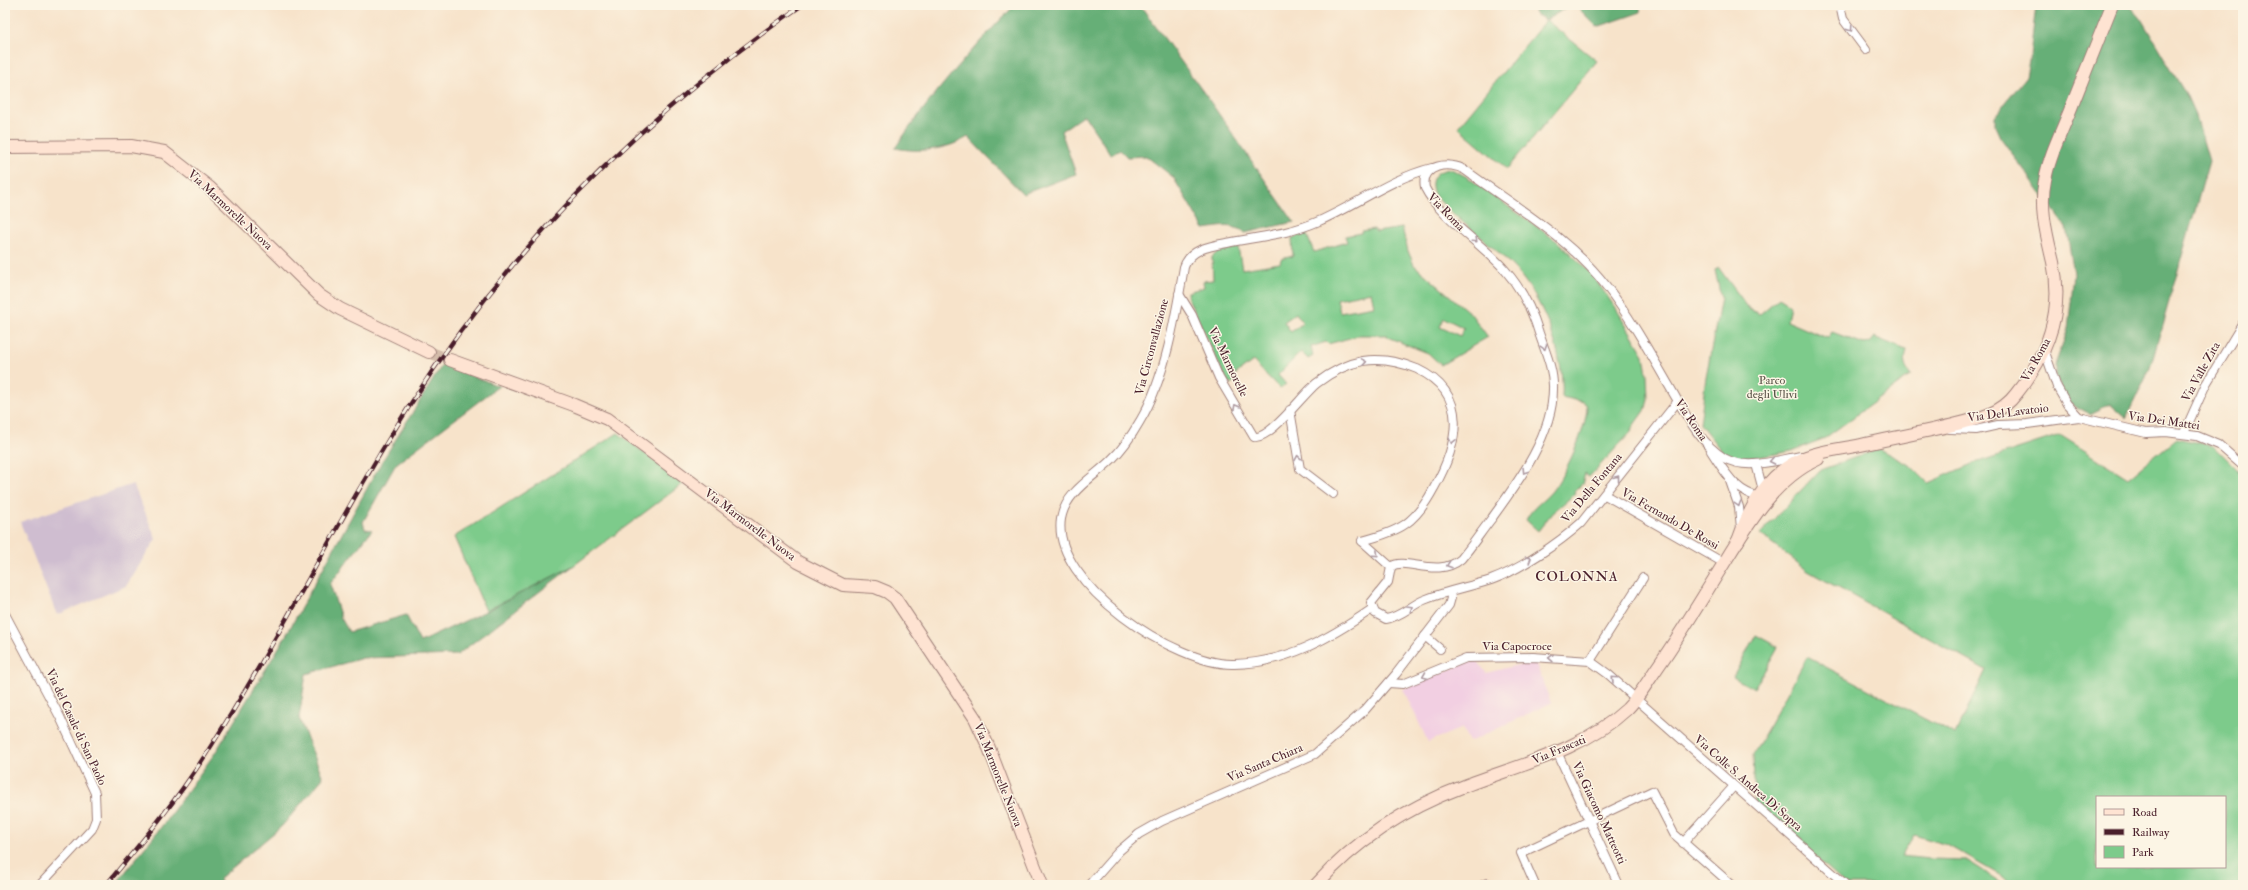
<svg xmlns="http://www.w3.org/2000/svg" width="2248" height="890" font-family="'IM FELL Double Pica',serif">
	<rect width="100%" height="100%" fill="#fcf5e5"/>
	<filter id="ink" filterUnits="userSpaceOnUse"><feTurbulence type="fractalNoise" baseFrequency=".025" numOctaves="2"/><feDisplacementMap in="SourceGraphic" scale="8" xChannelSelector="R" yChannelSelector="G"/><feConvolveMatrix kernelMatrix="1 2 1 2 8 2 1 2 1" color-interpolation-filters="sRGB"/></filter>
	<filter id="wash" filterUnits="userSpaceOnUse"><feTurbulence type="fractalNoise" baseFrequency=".012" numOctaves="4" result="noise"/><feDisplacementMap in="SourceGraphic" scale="16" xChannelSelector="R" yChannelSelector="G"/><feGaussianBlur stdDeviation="0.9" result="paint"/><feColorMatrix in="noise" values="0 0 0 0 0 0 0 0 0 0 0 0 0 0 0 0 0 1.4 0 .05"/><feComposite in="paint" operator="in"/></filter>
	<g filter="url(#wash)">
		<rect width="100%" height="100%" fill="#f7e3ca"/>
		<path fill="#f2cfe2" d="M1478 661 1486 673 1530 662 1536 664 1551 703 1469 742 1462 728 1428 742 1403 689 1467 662Z"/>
		<path fill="#cfbdd0" d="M133 484 156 539 126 586 57 615 20 522Z"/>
		<g fill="#7dcb8b" stroke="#64755b" fill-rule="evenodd">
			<path d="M1546 20 1597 61 1507 169 1458 127Z"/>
			<path d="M1451 169 1467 177 1558 242 1590 272 1617 310 1644 355 1647 374 1648 399 1646 408 1631 429 1632 431 1589 477 1585 474 1582 484 1574 492 1575 494 1552 513 1538 531 1526 520C1532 507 1544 501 1552 491 1566 473 1587 428 1587 406L1584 402 1562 397C1565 356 1544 301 1516 270 1492 243 1460 223 1435 196 1427 180 1435 170 1451 169Z"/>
			<path d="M1402 228 1408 251 1414 265 1471 314 1488 337 1441 365 1428 353 1387 337 1388 335H1358L1357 336 1328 344 1326 342 1311 347 1313 356 1308 359 1301 352 1278 375 1286 384 1280 389 1253 361 1232 377 1235 381 1230 384 1224 375 1188 298V292L1204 287 1203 281 1213 280 1212 257 1218 252 1238 247 1242 269 1280 263 1281 259 1293 256 1292 238 1306 233 1314 252 1347 242 1345 236 1361 233V231L1374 229 1376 232ZM1371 292 1374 306 1340 312 1337 299ZM1296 313 1303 323 1291 332 1284 322ZM1444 318 1464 328 1460 336 1440 327Z"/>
			<path d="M1718 267 1750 310 1760 314 1779 298 1790 305 1787 321 1824 337 1828 338 1832 332 1864 344 1869 343 1874 337 1906 350C1903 361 1904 367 1911 375L1825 438 1792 451 1759 457 1739 458 1724 454 1700 424 1706 377 1721 298 1715 270Z"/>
			<path d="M618 433 684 483 573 566 486 611 454 537Z"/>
			<path d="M2060 435 2128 478 2177 438 2214 446 2238 470 2243 481V885H2017L1947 845 1914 835 1901 856 1929 859 1965 860 2004 885H1846L1755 804 1753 755 1807 657 1955 735 1986 670 1808 571 1760 534 1820 470 1879 449 1911 466 1928 483 1972 464ZM2097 797H2225V867H2097Z"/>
			<path d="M1756 635 1778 647 1754 689 1733 677Z"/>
		</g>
		<g fill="#66af77" stroke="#586751">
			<path d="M1015 5H1106C1118 14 1128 9 1140 5L1207 97 1294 222 1245 233C1232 223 1220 227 1204 229L1173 177 1146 156 1127 157 1120 150 1111 155 1084 115 1061 131 1076 174 1023 194 968 137C946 150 920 153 895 148 930 97 971 49 1015 5Z"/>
			<path d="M1532 5H1571L1546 20 1535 14Z"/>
			<path d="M1575 5H1639L1641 12 1597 27Z"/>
			<path d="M2036 5H2129L2140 17 2185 93 2197 120 2209 161 2150 368 2126 418 2110 404 2090 414 2068 402 2055 377V365L2068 329 2074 274 2066 227 2000 137 1995 126V116L2026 77 2030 56Z"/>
			<path d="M444 362 469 375 499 386 396 464 363 522 365 529 372 530 330 584 341 618 349 632 406 615 420 642 486 611 573 566 457 655 363 658 306 674 299 718 323 778 282 826 219 879 223 885H115L165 822 215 753 284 639 381 463Z"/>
		</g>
	</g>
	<g filter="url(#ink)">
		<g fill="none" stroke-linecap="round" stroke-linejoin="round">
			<path stroke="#d4bcaa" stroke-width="12" stroke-dasharray="12 6" stroke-linecap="butt" d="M429 352 450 360"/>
			<defs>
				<g id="street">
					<path d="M1840 5 1843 19 1866 50"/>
					<path d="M1179 294 1192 315 1219 378 1254 437C1270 440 1303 394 1317 383 1330 373 1347 364 1363 361 1382 358 1400 362 1417 369 1471 394 1458 445 1434 488 1415 524 1400 531 1362 541"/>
					<path d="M2044 349 2057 387 2067 404 2079 417 2146 433 2166 432 2197 436 2219 445 2243 466"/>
					<path d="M1290 410 1300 469 1333 494"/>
					<path d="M1950 429 1976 430 1998 425 2027 424 2079 417"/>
					<path d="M2184 433 2206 384 2243 323"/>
					<path d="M1711 451C1725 472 1735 493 1763 498"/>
					<path d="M1756 464 1764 494"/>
					<path d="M1730 481 1739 507 1741 528"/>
					<path d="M1605 495 1724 563"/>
					<path d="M1362 541 1391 567"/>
					<path d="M1391 567C1404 556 1438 579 1461 559 1472 546 1481 532 1492 518 1518 482 1553 435 1553 389 1554 370 1545 351 1539 333 1532 310 1521 288 1505 270 1482 243 1440 218 1425 188 1420 164 1450 161 1465 170 1514 206 1570 238 1607 287 1630 317 1649 351 1668 384 1683 409 1698 442 1724 458 1747 471 1777 460 1801 456"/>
					<path d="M1391 567 1388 582 1371 603 1375 613 1386 619C1400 617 1412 605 1424 600 1446 591 1469 587 1491 580 1519 570 1559 543 1581 523L1678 401"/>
					<path d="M1372 609C1330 638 1287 663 1234 664 1177 666 1051 583 1061 519 1066 491 1093 478 1111 460 1123 449 1132 435 1140 421 1165 380 1176 314 1184 267 1190 249 1210 246 1227 243 1257 237 1290 234 1319 221 1356 205 1392 178 1432 168"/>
					<path d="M5 614 60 717 95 793 96 819 92 829 40 885"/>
					<path d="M1425 636 1440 649"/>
					<path d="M1590 661 1643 578"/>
					<path d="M1389 683 1403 684 1466 658 1533 657 1590 661 1608 674 1846 885"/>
					<path d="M1557 752 1619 885"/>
					<path d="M1683 843 1734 786"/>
					<path d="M1089 885 1119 851 1139 834 1162 821 1315 754 1365 710 1396 674 1449 605 1451 598 1450 592"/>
					<path d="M1483 885 1487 883"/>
					<path d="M1535 885 1521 853 1652 791 1674 834 1732 885"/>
				</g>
				<g id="secondary">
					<path d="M5 147 131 146 164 152 210 188 319 295 340 309 429 352"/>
					<path d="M450 360 574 405 607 419 798 562 843 585 875 587 887 592 895 598 975 718 989 748 1042 885"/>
					<path d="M1738 541C1750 506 1769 471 1806 457 1824 450 1843 449 1861 445 1893 438 1925 432 1957 424 1979 419 2002 413 2016 394 2047 356 2064 311 2053 262 2047 236 2039 208 2045 180 2049 157 2060 135 2069 113 2083 77 2098 41 2112 5"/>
					<path d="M1316 885C1356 840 1406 808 1462 787 1518 765 1582 751 1627 709 1639 697 1648 681 1657 668 1678 638 1697 607 1716 576 1743 533 1770 481 1818 459"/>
				</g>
			</defs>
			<use href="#street" stroke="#a0817a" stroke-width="10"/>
			<use href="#secondary" stroke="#a0817a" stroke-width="14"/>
			<use href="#street" stroke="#fff" stroke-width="8"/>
			<use href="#secondary" stroke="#fee3d2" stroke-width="12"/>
			<defs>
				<path id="rail" d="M106 885C141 843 177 800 206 754 279 641 337 519 410 405 511 245 648 112 802 5"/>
			</defs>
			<use href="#rail" stroke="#4a1f2b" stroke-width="4.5"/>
			<use href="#rail" stroke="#fcf5e5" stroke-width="3" stroke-dasharray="9" stroke-linecap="butt"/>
		</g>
		<defs><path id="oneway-chevron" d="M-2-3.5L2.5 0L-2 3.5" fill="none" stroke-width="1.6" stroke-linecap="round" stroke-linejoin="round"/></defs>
		<g stroke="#ae9aa0">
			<use href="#oneway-chevron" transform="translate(1850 29) rotate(56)"/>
			<use href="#oneway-chevron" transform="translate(1475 240) rotate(43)"/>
			<use href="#oneway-chevron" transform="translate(1544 347) rotate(72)"/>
			<use href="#oneway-chevron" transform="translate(1364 362) rotate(-9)"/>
			<use href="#oneway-chevron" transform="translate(1236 407) rotate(-119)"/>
			<use href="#oneway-chevron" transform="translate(1452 441) rotate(103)"/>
			<use href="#oneway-chevron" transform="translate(1298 458) rotate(-100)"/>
			<use href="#oneway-chevron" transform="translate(1772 461) rotate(169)"/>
			<use href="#oneway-chevron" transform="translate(1525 471) rotate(122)"/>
			<use href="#oneway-chevron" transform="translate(1617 478) rotate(-52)"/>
			<use href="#oneway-chevron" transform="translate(1738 504) rotate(73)"/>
			<use href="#oneway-chevron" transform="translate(1376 554) rotate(42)"/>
			<use href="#oneway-chevron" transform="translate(1529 559) rotate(-32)"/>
			<use href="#oneway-chevron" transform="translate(1449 565) rotate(161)"/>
			<use href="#oneway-chevron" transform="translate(1410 608) rotate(-31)"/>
			<use href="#oneway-chevron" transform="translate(1551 658) rotate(-178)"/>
			<use href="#oneway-chevron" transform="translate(1425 676) rotate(158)"/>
			<use href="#oneway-chevron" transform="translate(1614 679) rotate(-137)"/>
		</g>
	</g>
	<g text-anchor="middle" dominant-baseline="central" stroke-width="3" stroke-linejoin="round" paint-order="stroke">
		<g font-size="12" fill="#4a1f2b" stroke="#fcf5e5">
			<text transform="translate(230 210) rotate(43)">Via Marmorelle Nuova</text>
			<text transform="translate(1446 212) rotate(46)">Via Roma</text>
			<text transform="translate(1152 347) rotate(-75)">Via Circonvallazione</text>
			<text transform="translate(2036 360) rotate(-61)">Via Roma</text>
			<text transform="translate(1228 362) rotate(64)">Via Marmorelle</text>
			<text transform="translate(2201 372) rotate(-61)">Via Valle Zita</text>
			<text transform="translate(2008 413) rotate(-7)">Via Del Lavatoio</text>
			<text transform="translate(1691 420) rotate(56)">Via Roma</text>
			<text transform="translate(2164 421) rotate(8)">Via Dei Mattei</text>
			<text transform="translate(1592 488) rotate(-50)">Via Della Fontana</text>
			<text transform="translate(1670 519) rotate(30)">Via Fernando De Rossi</text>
			<text transform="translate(750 525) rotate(37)">Via Marmorelle Nuova</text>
			<text x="1517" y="646">Via Capocroce</text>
			<text transform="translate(76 727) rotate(65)">Via del Casale di San Paolo</text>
			<text transform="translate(1559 750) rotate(-23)">Via Frascati</text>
			<text transform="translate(1265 763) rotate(-23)">Via Santa Chiara</text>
			<text transform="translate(998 775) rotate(68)">Via Marmorelle Nuova</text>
			<text transform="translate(1748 783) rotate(41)">Via Colle S. Andrea Di Sopra</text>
			<text transform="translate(1599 813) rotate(65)">Via Giacomo Matteotti</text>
		</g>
		<g font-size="12" fill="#595348" stroke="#fcf5e5">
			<text x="1772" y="380">Parco<tspan x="1772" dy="14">degli Ulivi</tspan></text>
		</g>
		<g font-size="14" letter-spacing="1" fill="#4a1f2b" stroke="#fcf5e5">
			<text x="1577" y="576">COLONNA</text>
		</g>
	</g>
	<rect width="2248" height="890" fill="none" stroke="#fcf5e5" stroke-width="20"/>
	<rect x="2096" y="796" width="130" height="72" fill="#fcf5e5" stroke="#b59f9b"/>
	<rect x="2104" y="809" width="20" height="6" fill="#fee3d2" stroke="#b59f9b"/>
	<text x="2132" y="816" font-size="12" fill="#4a1f2b">Road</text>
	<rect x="2104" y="829" width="20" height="6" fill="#4a1f2b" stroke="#b59f9b"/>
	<text x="2132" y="836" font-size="12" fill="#4a1f2b">Railway</text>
	<rect x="2104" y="846" width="20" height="12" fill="#7dcb8b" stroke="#b59f9b"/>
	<text x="2132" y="856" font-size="12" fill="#4a1f2b">Park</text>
</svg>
